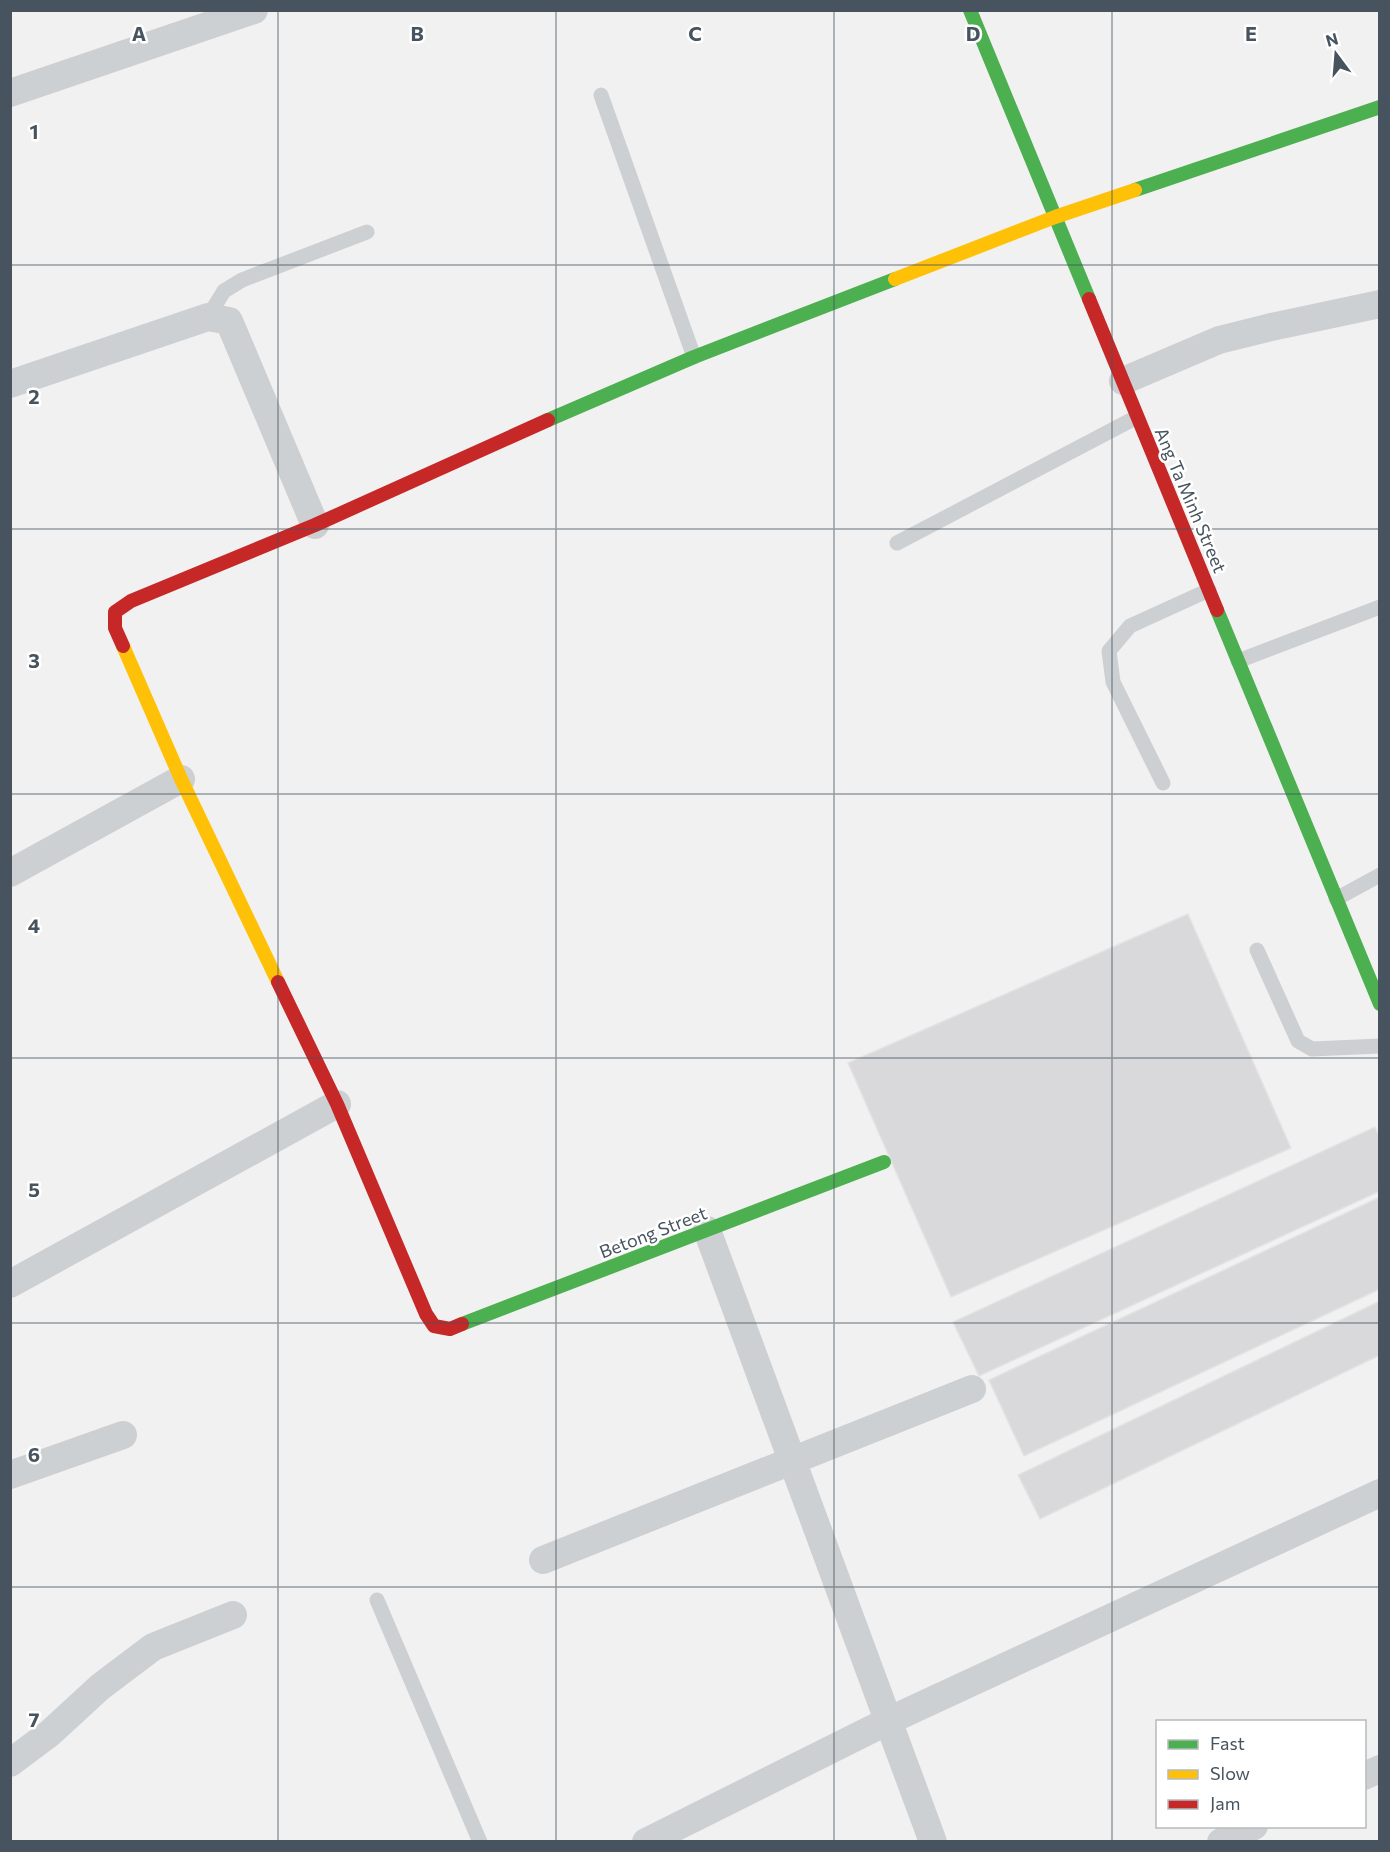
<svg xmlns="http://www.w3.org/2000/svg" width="1390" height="1852" font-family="Commissioner,sans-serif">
	<rect width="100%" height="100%" fill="#f2f1f1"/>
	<g fill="#d9d9db" stroke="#e3e3e4" stroke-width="1.5">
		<path d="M1188 914 1291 1148 951 1297 848 1063Z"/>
		<path d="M1375 1127 1380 1138V1191L979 1376 953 1322Z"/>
		<path d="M1380 1197V1289L1024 1456 989 1380Z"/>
		<path d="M1380 1301V1355L1040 1519 1018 1475Z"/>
	</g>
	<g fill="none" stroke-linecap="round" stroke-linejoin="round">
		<g stroke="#cdd0d2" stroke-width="15">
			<path d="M601 95 694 357"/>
			<path d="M208 317 224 291 242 280 367 232"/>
			<path d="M897 543 1137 417"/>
			<path d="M1238 661 1380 607"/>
			<path d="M1163 783 1113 682 1109 651 1130 626 1209 590"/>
			<path d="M1336 899 1380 875"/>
			<path d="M1257 950 1298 1041 1312 1049 1380 1046"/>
			<path d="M377 1600 480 1842"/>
		</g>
		<g stroke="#cdd0d2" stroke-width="28">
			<path d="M10 93 254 10"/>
			<path d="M1123 381 1219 340 1271 327 1380 304"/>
			<path d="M10 384 208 317 229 321 315 525"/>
			<path d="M10 873 181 779"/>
			<path d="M707 1230 933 1842"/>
			<path d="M10 1284 337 1104"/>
			<path d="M10 1475 123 1435"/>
			<path d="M543 1560 972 1389"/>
			<path d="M10 1763 50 1733 100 1687 153 1647 233 1615"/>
			<path d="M1364 1776 1380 1769"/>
			<path d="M646 1842 888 1721 1380 1493"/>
			<path d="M1221 1842 1254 1826"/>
		</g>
		<g stroke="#4caf50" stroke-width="14">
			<path d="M970 10 1089 299"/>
			<path d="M1135 190 1380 107"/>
			<path d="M548 420 694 357 895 279"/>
			<path d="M1217 610 1380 1004"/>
			<path d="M462 1324 884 1162"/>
		</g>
		<g stroke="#ffc107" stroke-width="14">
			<path d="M895 279 1055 217 1135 190"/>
			<path d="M123 646 181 779 278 982"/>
		</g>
		<g stroke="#c62828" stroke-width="14">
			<path d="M1089 299 1217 610"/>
			<path d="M123 646 115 628V612L131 601 315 525 548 420"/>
			<path d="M278 982 337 1104 426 1314 434 1326 450 1329 462 1324"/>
		</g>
	</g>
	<path fill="none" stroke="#47545f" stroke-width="1.5" stroke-opacity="0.55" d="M278 10V1842M556 10V1842M834 10V1842M1112 10V1842M10 265H1380M10 529H1380M10 794H1380M10 1058H1380M10 1323H1380M10 1587H1380"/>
	<g text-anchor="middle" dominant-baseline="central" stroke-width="5" stroke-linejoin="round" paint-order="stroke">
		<g font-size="18" fill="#47545f" stroke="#fff">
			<text transform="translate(1191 500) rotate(67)">Ang Ta Minh Street</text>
			<text transform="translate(653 1232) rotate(-21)">Betong Street</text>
		</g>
	</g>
	<g font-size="20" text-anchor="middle" font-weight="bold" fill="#47545f" stroke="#fff" stroke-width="5" stroke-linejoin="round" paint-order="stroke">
		<text x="139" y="41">A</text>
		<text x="417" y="41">B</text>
		<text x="695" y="41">C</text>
		<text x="973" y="41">D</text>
		<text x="1251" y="41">E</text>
		<text x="34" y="139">1</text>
		<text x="34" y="404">2</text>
		<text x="34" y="668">3</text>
		<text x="34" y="933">4</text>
		<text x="34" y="1197">5</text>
		<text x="34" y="1462">6</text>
		<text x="34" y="1727">7</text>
	</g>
	<rect width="1390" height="1852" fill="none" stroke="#47545f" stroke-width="24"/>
	<rect x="1156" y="1720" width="210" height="108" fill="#ffffff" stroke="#b5bbbf" stroke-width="1.5"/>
	<rect x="1168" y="1740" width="30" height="9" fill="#4caf50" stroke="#b5bbbf" stroke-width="1.5"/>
	<text x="1210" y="1750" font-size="18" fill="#47545f">Fast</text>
	<rect x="1168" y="1770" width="30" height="9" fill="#ffc107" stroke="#b5bbbf" stroke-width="1.5"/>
	<text x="1210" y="1780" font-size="18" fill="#47545f">Slow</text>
	<rect x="1168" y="1800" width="30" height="9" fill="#c62828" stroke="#b5bbbf" stroke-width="1.5"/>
	<text x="1210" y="1810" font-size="18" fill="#47545f">Jam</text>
	<g transform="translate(1336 54) rotate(344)" stroke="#ffffff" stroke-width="4.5" paint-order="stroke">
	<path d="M0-4.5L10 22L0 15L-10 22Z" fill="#47545f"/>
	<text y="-9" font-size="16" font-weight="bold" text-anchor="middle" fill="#47545f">N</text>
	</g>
</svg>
